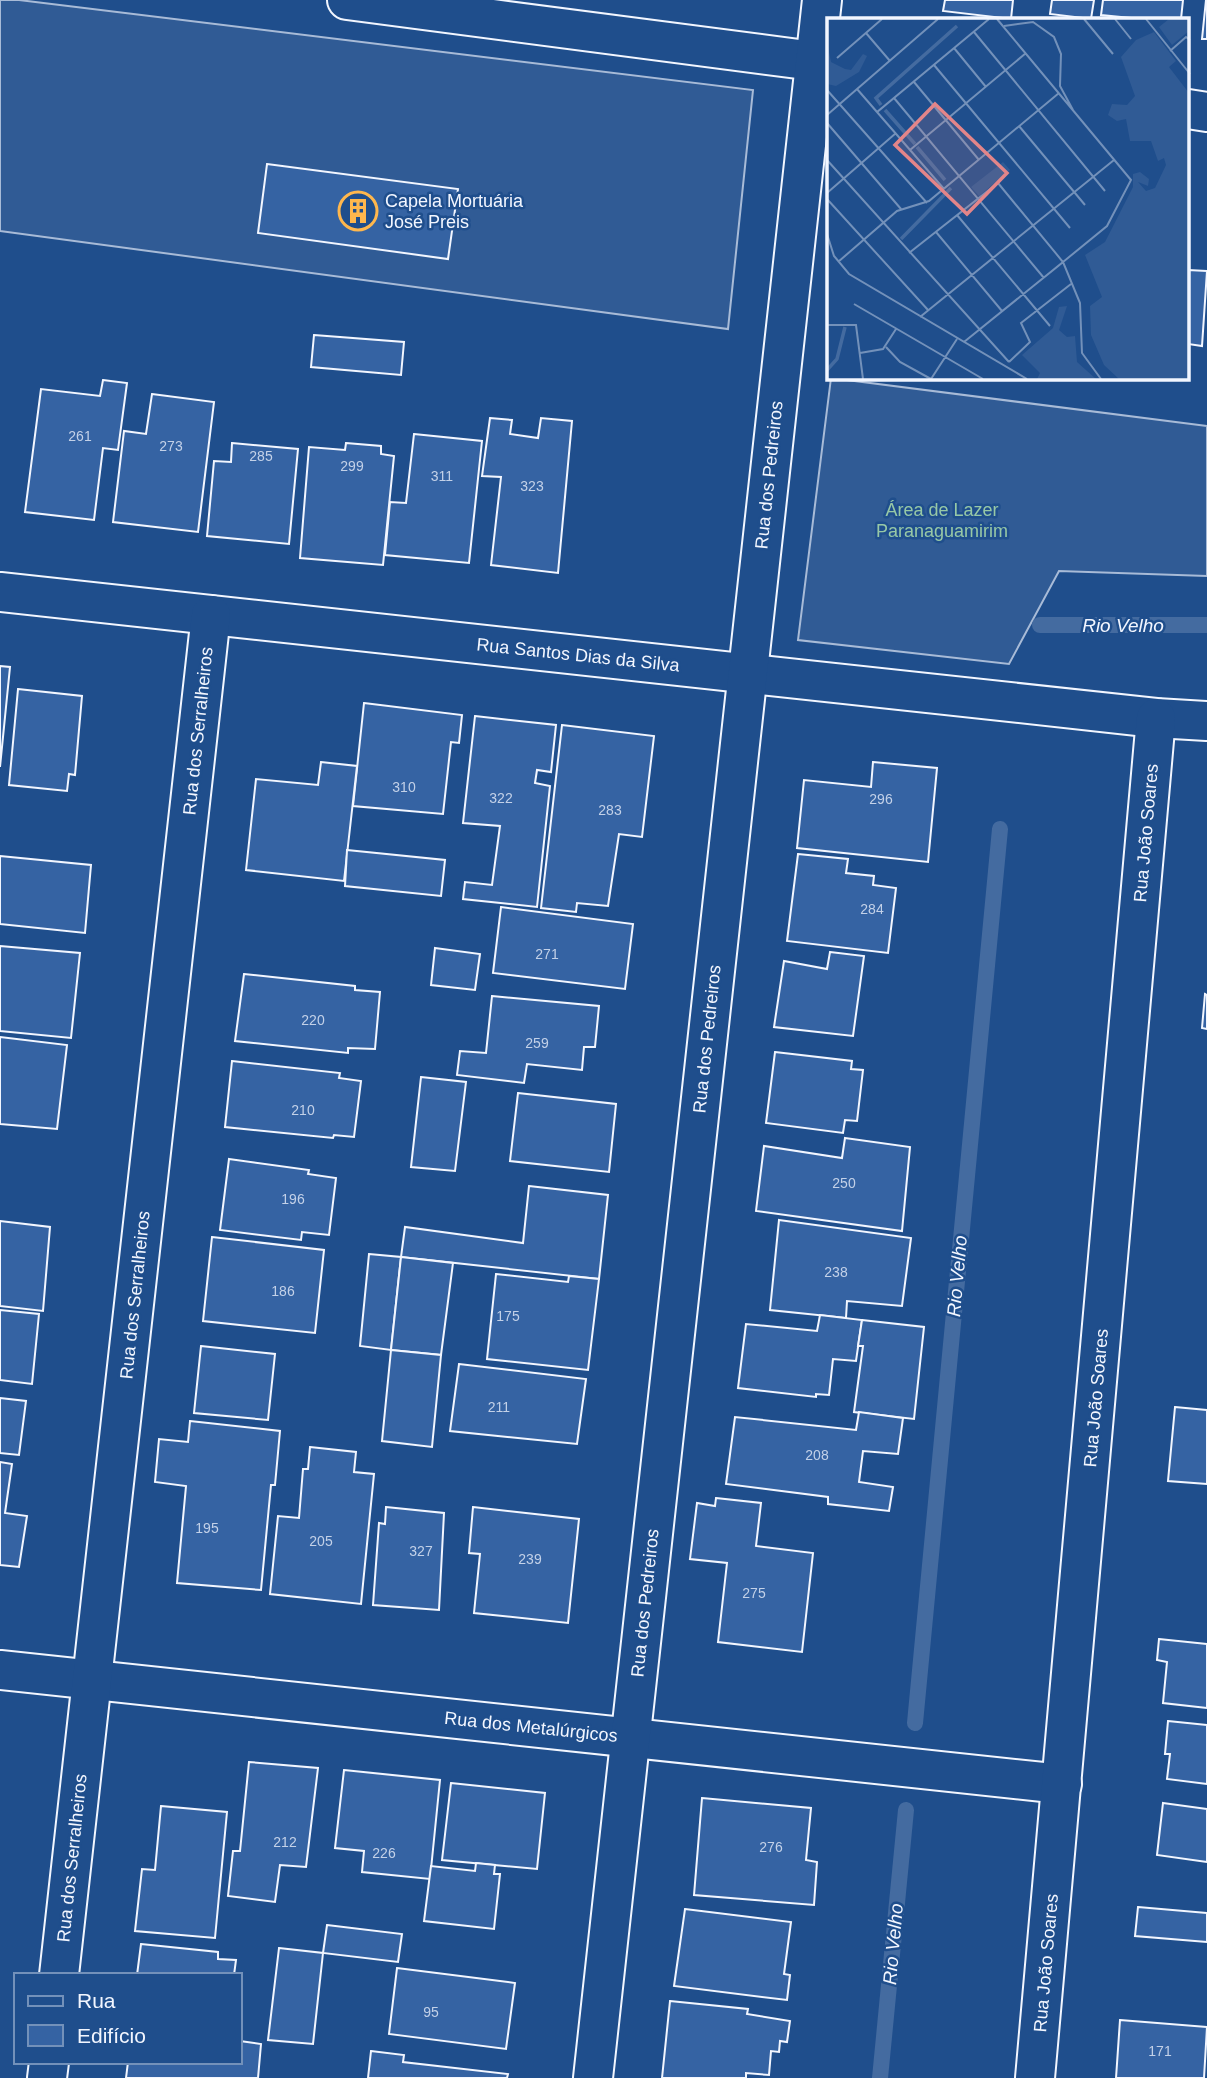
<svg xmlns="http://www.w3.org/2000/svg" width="1207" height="2078" font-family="Helvetica,sans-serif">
	<rect width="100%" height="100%" fill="#1f4e8c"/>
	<g fill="#305b95" stroke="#a8bbd7" stroke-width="2">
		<path d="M0 0H19L753 90 728 329 0 231Z"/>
		<path d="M831 378 1207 426V576L1059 571 1009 664 798 640Z"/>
	</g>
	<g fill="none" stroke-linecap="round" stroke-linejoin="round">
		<g stroke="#446ba0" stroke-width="16">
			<path d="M1040 625H1207"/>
			<path d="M915 1723 1000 829"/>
			<path d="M880 2078 906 1810"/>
		</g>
	</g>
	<g fill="#3563a3" stroke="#f2f6ff" stroke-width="2">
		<path d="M945 0H1013L1011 19 943 11Z"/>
		<path d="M1052 0H1094L1091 19 1050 14Z"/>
		<path d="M1103 0H1183L1181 19H1141L1101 15Z"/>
		<path d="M1206 0H1207V39H1202Z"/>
		<path d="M267 164 458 189 448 259 258 233Z"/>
		<path d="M1188 270 1207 271 1202 346 1188 344Z"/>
		<path d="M314 335 404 342 401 375 311 367Z"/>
		<path d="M103 380 127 383 118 450 103 448 94 520 25 512 41 389 100 396Z"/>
		<path d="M152 394 214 402 198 532 113 522 124 431 146 434Z"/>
		<path d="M490 418 512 420 510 434 538 438 541 418 572 421 558 573 491 565 501 477 482 476Z"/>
		<path d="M414 434 482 441 469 563 385 555 390 502 406 503Z"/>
		<path d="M232 443 298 449 289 544 207 536 214 461 231 462Z"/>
		<path d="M346 443 381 446V454L394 456 383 565 300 558 309 447 345 450Z"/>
		<path d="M0 666 10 667 0 767Z"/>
		<path d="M18 689 82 696 75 775 69 774 67 791 9 785Z"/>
		<path d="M364 703 462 715 459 743 451 742 443 814 353 806Z"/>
		<path d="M475 716 556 725 551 772 537 770 535 783 550 786 537 907 463 899 465 882 492 885 500 826 463 823Z"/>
		<path d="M562 725 654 736 642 837 619 834 608 906 577 903 576 912 541 908Z"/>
		<path d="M321 762 357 766 344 881 246 870 256 779 318 785Z"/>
		<path d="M873 762 937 768 928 862 797 848 804 780 871 787Z"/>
		<path d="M347 850 445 860 441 896 345 886Z"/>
		<path d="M798 854 848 859 846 873 874 876 873 885 896 888 888 953 787 941Z"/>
		<path d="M0 856 91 865 85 933 0 924Z"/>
		<path d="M501 907 633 924 625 989 493 973Z"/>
		<path d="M0 946 80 953 71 1038 0 1031Z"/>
		<path d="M435 948 480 954 475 990 431 985Z"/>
		<path d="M830 952 864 956 853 1036 774 1027 784 961 827 969Z"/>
		<path d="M244 974 355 986V990L380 992 375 1049 348 1048V1053L235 1041Z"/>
		<path d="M1205 994 1207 995V1029L1202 1028Z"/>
		<path d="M492 996 599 1006 595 1047H584L582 1070 527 1064 524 1083 457 1075 460 1051 486 1053Z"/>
		<path d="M0 1037 67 1045 57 1129 0 1124Z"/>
		<path d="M775 1052 852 1061 851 1069 863 1070 857 1121 845 1120 843 1133 766 1123Z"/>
		<path d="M232 1061 340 1073 339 1078 361 1081 354 1137 334 1135 333 1138 225 1127Z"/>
		<path d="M421 1077 466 1082 455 1171 411 1167Z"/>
		<path d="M518 1093 616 1104 609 1172 510 1161Z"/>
		<path d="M845 1138 910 1147 902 1231 756 1211 764 1146 842 1158Z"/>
		<path d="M229 1159 309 1170 308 1174 336 1178 329 1235 302 1232 301 1240 220 1230Z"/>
		<path d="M529 1186 608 1195 599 1279 401 1257 405 1227 523 1243Z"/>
		<path d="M779 1220 911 1238 902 1306 847 1301 846 1318 770 1310Z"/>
		<path d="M0 1221 50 1227 43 1311 0 1306Z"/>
		<path d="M212 1237 324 1250 315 1333 203 1321Z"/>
		<path d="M369 1254 401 1257 391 1350 360 1346Z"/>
		<path d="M401 1257 453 1263 441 1355 391 1350Z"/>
		<path d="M496 1274 568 1282 569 1276 599 1279 588 1370 487 1359Z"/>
		<path d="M0 1310 39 1314 32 1384 0 1380Z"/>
		<path d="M820 1315 862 1320 856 1361 833 1359 829 1395 816 1394V1397L738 1388 746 1324 817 1331Z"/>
		<path d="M862 1320 924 1327 914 1419 854 1412 863 1346H858Z"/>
		<path d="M201 1346 275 1354 268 1420 194 1413Z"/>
		<path d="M391 1350 441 1355 432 1447 382 1441Z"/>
		<path d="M459 1364 586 1379 577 1444 450 1431Z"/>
		<path d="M0 1398 26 1401 19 1455 0 1453Z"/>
		<path d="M1175 1407 1207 1410V1484L1168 1481Z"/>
		<path d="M859 1412 903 1418 898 1454 863 1451 859 1482 893 1487 889 1511 828 1504V1497L726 1484 735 1417 856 1430Z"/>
		<path d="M190 1421 280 1431 275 1485H271L261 1590 177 1583 186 1486 155 1482 159 1439 188 1442Z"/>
		<path d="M310 1447 356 1452 354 1472 374 1474 361 1604 270 1594 278 1516 299 1518 303 1469H308Z"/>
		<path d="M0 1462 12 1464 5 1513 27 1516 19 1567 0 1565Z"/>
		<path d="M716 1498 761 1503 756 1546 813 1553 802 1652 718 1642 727 1563 690 1559 697 1503 715 1506Z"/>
		<path d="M386 1507 444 1513 439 1610 373 1605 379 1523 385 1524Z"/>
		<path d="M473 1507 579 1519 568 1623 474 1613 480 1554 469 1553Z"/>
		<path d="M1159 1639 1207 1644V1708L1163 1703 1167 1662 1157 1660Z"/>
		<path d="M1168 1721 1207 1725V1784L1167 1779 1170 1754H1165Z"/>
		<path d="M249 1762 318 1768 306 1867 280 1865 275 1902 228 1896 233 1851H240Z"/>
		<path d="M344 1770 440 1780 430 1879 362 1872 364 1851 335 1848Z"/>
		<path d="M451 1783 545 1793 537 1869 442 1860Z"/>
		<path d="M702 1798 811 1808 806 1860 817 1862 814 1905 694 1895Z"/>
		<path d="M1163 1803 1207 1809V1862L1157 1855Z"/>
		<path d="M161 1806 227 1812 215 1938 135 1931 142 1869 155 1870Z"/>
		<path d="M476 1863 495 1865 494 1874H500L494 1929 424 1921 431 1866 475 1871Z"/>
		<path d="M1138 1907 1207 1913V1942L1135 1936Z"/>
		<path d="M685 1909 791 1922 784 1974 790 1975 787 2000 674 1986Z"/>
		<path d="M327 1925 402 1934 398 1962 323 1953Z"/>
		<path d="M141 1944 218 1952V1959L236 1960 234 1975H137Z"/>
		<path d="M279 1948 323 1953 313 2044 268 2040Z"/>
		<path d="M397 1968 515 1983 506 2049 389 2034Z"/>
		<path d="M670 2001 748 2009 747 2014 790 2021 787 2042 780 2041 779 2052 771 2051 769 2075 746 2073V2078H662Z"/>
		<path d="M1120 2020 1207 2027 1204 2078H1116Z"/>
		<path d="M240 2041 261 2044 258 2078H126L128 2062H240Z"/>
		<path d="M371 2051 404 2055 403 2062 508 2074 507 2078H368Z"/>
	</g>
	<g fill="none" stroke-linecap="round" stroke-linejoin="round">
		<defs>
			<g id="minor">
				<path d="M347 0 829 63"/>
				<path d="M1188 109 1207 112"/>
				<path d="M0 592 1156 718 1207 721"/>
				<path d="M0 1670 1062 1784"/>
				<path d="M59 1975 211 615"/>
				<path d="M47 2078 49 2062"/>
				<path d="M593 2078 822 0"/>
				<path d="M1035 2078 1156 718"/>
			</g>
		</defs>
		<use href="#minor" stroke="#f2f6ff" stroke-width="42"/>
		<use href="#minor" stroke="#1f4e8c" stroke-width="38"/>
	</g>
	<defs>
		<symbol id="building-ring" viewBox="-11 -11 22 22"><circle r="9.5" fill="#1f4e8c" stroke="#ffb74d" stroke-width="1.5"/><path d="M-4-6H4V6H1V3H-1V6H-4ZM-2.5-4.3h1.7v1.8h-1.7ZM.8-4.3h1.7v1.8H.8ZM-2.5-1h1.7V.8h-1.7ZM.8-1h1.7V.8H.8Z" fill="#ffb74d"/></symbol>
	</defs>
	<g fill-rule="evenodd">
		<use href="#building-ring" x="336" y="189" width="44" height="44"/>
	</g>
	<g text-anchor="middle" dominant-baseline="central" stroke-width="5" stroke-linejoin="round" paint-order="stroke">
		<g font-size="14" fill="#c3d1e8">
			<text x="80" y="436">261</text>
			<text x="171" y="446">273</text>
			<text x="261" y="456">285</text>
			<text x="352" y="466">299</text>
			<text x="442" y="476">311</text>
			<text x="532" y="486">323</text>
			<text x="404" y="787">310</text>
			<text x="501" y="798">322</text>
			<text x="881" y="799">296</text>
			<text x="610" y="810">283</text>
			<text x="872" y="909">284</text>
			<text x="547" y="954">271</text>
			<text x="313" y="1020">220</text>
			<text x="537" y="1043">259</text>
			<text x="303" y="1110">210</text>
			<text x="844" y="1183">250</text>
			<text x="293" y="1199">196</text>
			<text x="836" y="1272">238</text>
			<text x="283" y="1291">186</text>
			<text x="508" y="1316">175</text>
			<text x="499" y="1407">211</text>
			<text x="817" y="1455">208</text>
			<text x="207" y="1528">195</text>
			<text x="321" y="1541">205</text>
			<text x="421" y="1551">327</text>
			<text x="530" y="1559">239</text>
			<text x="754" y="1593">275</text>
			<text x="285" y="1842">212</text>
			<text x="771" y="1847">276</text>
			<text x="384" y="1853">226</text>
			<text x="431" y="2012">95</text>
			<text x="1160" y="2051">171</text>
		</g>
		<g font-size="18" fill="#f2f6ff" stroke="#1f4e8c" text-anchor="start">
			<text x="385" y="201">Capela Mortuária<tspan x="385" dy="21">José Preis</tspan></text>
		</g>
		<g font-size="18" fill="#f2f6ff" stroke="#1f4e8c">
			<text transform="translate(769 475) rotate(-84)">Rua dos Pedreiros</text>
			<text transform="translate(578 655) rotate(6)">Rua Santos Dias da Silva</text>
			<text transform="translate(198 731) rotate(-84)">Rua dos Serralheiros</text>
			<text transform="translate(1146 833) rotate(-85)">Rua João Soares</text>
			<text transform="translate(707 1039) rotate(-84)">Rua dos Pedreiros</text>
			<text transform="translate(135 1295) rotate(-84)">Rua dos Serralheiros</text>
			<text transform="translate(1096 1398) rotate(-85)">Rua João Soares</text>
			<text transform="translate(645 1603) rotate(-84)">Rua dos Pedreiros</text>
			<text transform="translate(531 1727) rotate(6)">Rua dos Metalúrgicos</text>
			<text transform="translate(72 1858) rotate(-84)">Rua dos Serralheiros</text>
			<text transform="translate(1046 1963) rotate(-85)">Rua João Soares</text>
		</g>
		<g font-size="18" fill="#97c8a6" stroke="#1f4e8c">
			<text x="942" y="510">Área de Lazer<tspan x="942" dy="21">Paranaguamirim</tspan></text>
		</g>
		<g font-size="19" font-style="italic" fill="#f2f6ff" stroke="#1f4e8c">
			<text x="1123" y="625">Rio Velho</text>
			<text transform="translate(957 1276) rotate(-85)">Rio Velho</text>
			<text transform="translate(893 1944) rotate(-85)">Rio Velho</text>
		</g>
	</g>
	<g transform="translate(827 18)">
		<rect width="362" height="362" fill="#1f4e8c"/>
		<path d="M342 1H362V13L345 27 332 9ZM327 14 349 43 342 49 362 75V361H292L277 347 264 317 263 288 275 279 258 237 278 224 306 169V156L313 154 322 161 321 168 311 164 319 173 328 170 339 147 337 140 331 143 324 123H303L299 101 290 103 281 97 285 86 300 87 308 78 294 39 309 22ZM0 24 4 44 18 51 24 52 36 36 40 38 32 54 9 68 0 66ZM176 144 183 152 152 178 144 169ZM240 288 232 312 240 319 248 318 250 344 269 361H210L213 355 195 337 226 310 232 289Z" fill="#305b95"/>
		<path fill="none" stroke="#446ba0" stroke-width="3.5" d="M54 87 49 80 130 8M58 92 88 126M90 129 118 162M74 221 124 170M0 352 10 341 18 309"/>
		<path fill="none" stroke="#7391ba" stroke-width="2" d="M170 1 304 162 280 208 236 244 253 285 255 335 274 361M257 1 286 36M288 1 304 21M319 1 363 56M177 8 206 4 227 19 234 36 233 68 246 92M147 14 278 173M39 15 63 43M127 30 159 69M343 33 359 19 363 22M10 40 55 1M107 47 243 210M87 64 152 142M30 71 50 94 162 1M0 72 100 185M67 80 217 260M50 94 117 171M0 97 111 1M0 105 74 191M192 108 258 187M83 132 199 35M0 142 182 344M0 175 69 115M0 181 101 292M130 197 223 308M109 214 175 293M0 216 7 238 22 256 200 361M82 235 171 165 236 244 137 324M11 244 70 193 102 183 232 75M27 286 156 361M93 299 287 142M0 307H29L36 361M59 329 73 344 104 361M33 335 56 331 69 311M182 344 203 324 194 305 244 266M104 361 130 321"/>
		<path fill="#e38589" fill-opacity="0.15" stroke="#e38589" stroke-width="3.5" d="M108 86 180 155 140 196 68 127Z"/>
		<rect width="362" height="362" fill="none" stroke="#f2f6ff" stroke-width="3.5"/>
	</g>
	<rect x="14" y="1973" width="228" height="91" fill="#1f4e8c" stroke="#7391ba" stroke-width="2"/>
	<rect x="28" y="1996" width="35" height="10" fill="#1f4e8c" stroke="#7391ba" stroke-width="2"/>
	<text x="77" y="2008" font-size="21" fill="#f2f6ff">Rua</text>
	<rect x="28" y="2025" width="35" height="21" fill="#3563a3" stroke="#7391ba" stroke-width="2"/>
	<text x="77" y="2043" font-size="21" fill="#f2f6ff">Edifício</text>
</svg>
